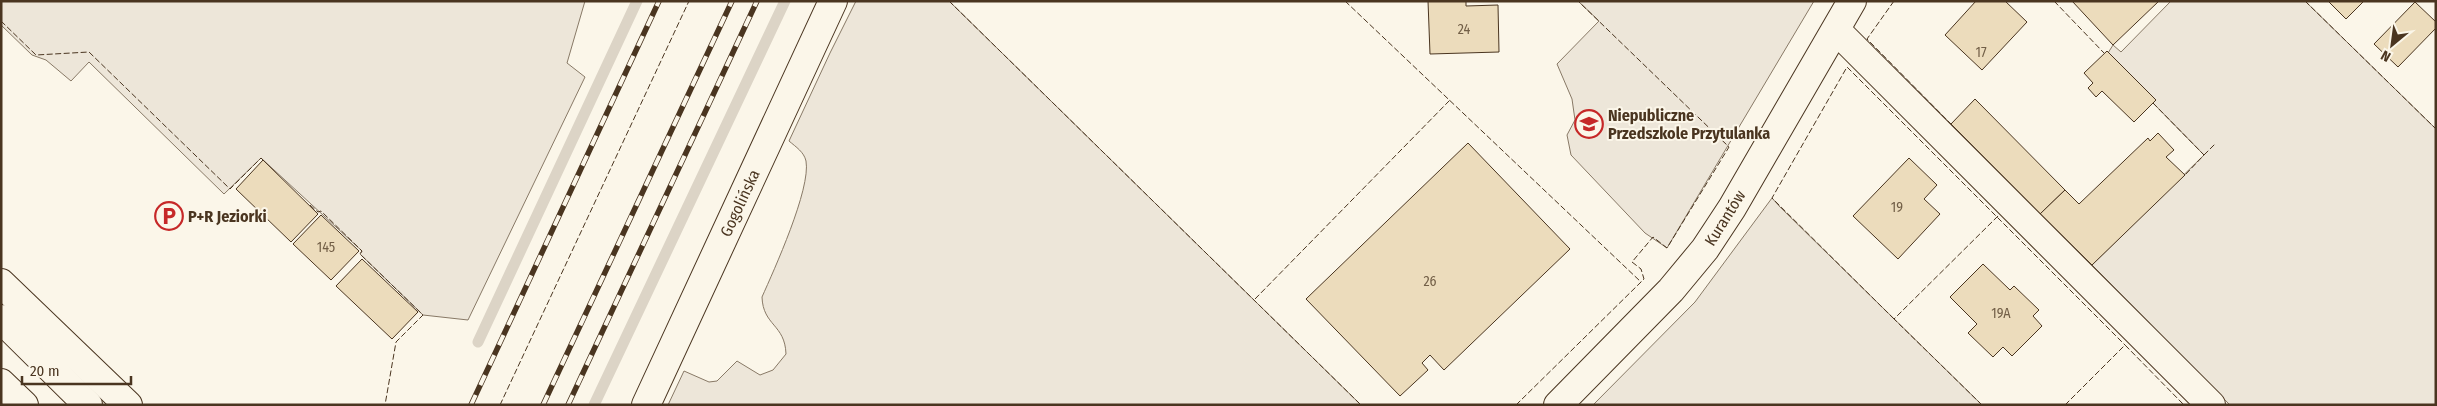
<svg xmlns="http://www.w3.org/2000/svg" width="2437" height="406" font-family="'Fira Sans Condensed',sans-serif">
	<rect width="100%" height="100%" fill="#fbf6e9"/>
	<g fill="#ede6d9" stroke="#887966">
		<path d="M1 1H585L567 63 585 77 468 320 423 315 360 254 362 251 261 158 224 194 89 62 71 81 46 60 32 55 1 25Z"/>
		<path d="M856 1H949L1361 405H668L684 371 709 382 717 381 737 361 760 375 773 370 786 354C785 324 763 326 762 297 774 270 811 189 806 161 804 152 796 147 789 141L830 53Z"/>
		<path d="M1578 1H1814L1667 248 1645 233 1571 155 1567 135 1575 120 1572 99 1557 64 1599 21Z"/>
		<path d="M2171 1H2305L2436 129V405H2230L2092 265 2204 155 2153 103 2156 100 2108 53 2113 45 2121 52Z"/>
		<path d="M1772 198 1780 207 1982 405H1593L1695 302Z"/>
	</g>
	<g fill="none" stroke-linecap="round" stroke-linejoin="round">
		<g stroke="#dcd4c6" stroke-width="11">
			<path d="M478 342 637 1"/>
			<path d="M594 405 785 1"/>
		</g>
	</g>
	<g fill="#ecdcbc" stroke="#4a3520">
		<path d="M1428 1H1466V6L1498 5 1499 52 1430 54Z"/>
		<path d="M1976 1H2005L2027 22 1982 70 1945 35Z"/>
		<path d="M2072 1H2159L2113 45Z"/>
		<path d="M2328 1H2364L2346 19Z"/>
		<path d="M2415 2 2436 22V28L2398 67 2374 44Z"/>
		<path d="M2107 51 2156 100 2134 122 2102 91 2096 97 2088 88 2093 83 2084 73Z"/>
		<path d="M1975 99 2065 190 2040 214 1951 124Z"/>
		<path d="M2158 133 2174 150 2166 157 2185 175 2092 265 2040 214 2065 190 2079 204 2148 138 2150 141Z"/>
		<path d="M1468 143 1570 249 1444 370 1430 355 1422 363 1428 370 1400 396 1306 299Z"/>
		<path d="M1909 158 1937 185 1924 199 1940 214 1898 259 1853 216Z"/>
		<path d="M263 160 318 214 291 242 236 189Z"/>
		<path d="M321 215 359 251 331 280 293 244Z"/>
		<path d="M362 259 418 312 392 339 336 286Z"/>
		<path d="M1983 264 2010 290 2014 286 2039 310 2033 316 2042 326 2012 356 2003 347 1993 357 1968 333 1977 324 1950 297Z"/>
	</g>
	<g fill="none" stroke-linecap="round" stroke-linejoin="round">
		<defs>
			<g id="minor">
				<path d="M1836 30 2211 405"/>
				<path d="M1 283 128 405"/>
				<path d="M1 319 88 405"/>
				<path d="M1 383 24 405"/>
				<path d="M646 405 833 1"/>
				<path d="M1558 405 1671 290 1705 249 1732 208 1852 1"/>
			</g>
		</defs>
		<use href="#minor" stroke="#4a3520" stroke-width="30"/>
		<use href="#minor" stroke="#fbf6e9" stroke-width="28"/>
		<defs>
			<g id="rail">
				<path d="M471 405 659 1"/>
				<path d="M543 405 732 1"/>
				<path d="M568 405 757 1"/>
			</g>
		</defs>
		<use href="#rail" stroke="#4a3520" stroke-width="5.5"/>
		<use href="#rail" stroke="#fbf6e9" stroke-width="4" stroke-dasharray="11" stroke-linecap="butt"/>
		<g stroke="#4a3520" stroke-width="1" stroke-dasharray="6 2.5" stroke-linecap="butt">
			<path d="M949 1 1361 405"/>
			<path d="M1345 1 1641 282"/>
			<path d="M1894 1 1867 39 1951 124"/>
			<path d="M2054 1 2104 53"/>
			<path d="M2305 1 2436 129"/>
			<path d="M1 21 36 55 89 52 230 189 261 158 265 162"/>
			<path d="M2153 103 2204 155 2185 175"/>
			<path d="M2204 155 2215 144"/>
			<path d="M310 205 318 212 321 211 362 251 360 254 423 315 396 342 385 405"/>
			<path d="M1255 299 1450 100"/>
			<path d="M1894 319 1772 198 1847 67 2125 345"/>
			<path d="M500 405 689 1"/>
			<path d="M1516 405 1641 282 1644 279 1641 269 1632 262 1653 237 1667 248 1729 147 1578 1"/>
			<path d="M1982 405 1894 319 1998 216 2000 217"/>
			<path d="M2065 405 2125 345 2184 405"/>
		</g>
	</g>
	<defs>
		<symbol id="school-ring" viewBox="-11 -11 22 22"><circle r="9.5" fill="#fbf6e9" stroke="#c62828" stroke-width="1.5"/><path d="M0-5L7-2L0 1L-7-2ZM-4 1L0 2.5L4 1V4Q0 6-4 4Z" fill="#c62828"/></symbol>
		<symbol id="parking-ring" viewBox="-11 -11 22 22"><circle r="9.5" fill="#fbf6e9" stroke="#c62828" stroke-width="1.5"/><path d="M-3.5-5.5H1a3.5 3.5 0 0 1 0 7H-1V5.5H-3.5ZM-1-3.4V-.6H.8a1.4 1.4 0 0 0 0-2.8Z" fill="#c62828"/></symbol>
	</defs>
	<g fill-rule="evenodd">
		<use href="#school-ring" x="1573" y="108" width="32" height="32"/>
		<use href="#parking-ring" x="153" y="200" width="32" height="32"/>
	</g>
	<g text-anchor="middle" dominant-baseline="central" stroke-width="4" stroke-linejoin="round" paint-order="stroke">
		<g font-size="14" fill="#725f47">
			<text x="1464" y="29">24</text>
			<text x="1981" y="52">17</text>
			<text x="1897" y="207">19</text>
			<text x="326" y="247">145</text>
			<text x="1430" y="281">26</text>
			<text x="2001" y="313">19A</text>
		</g>
		<g font-size="16" font-weight="bold" fill="#4a3520" stroke="#fbf6e9" text-anchor="start">
			<text x="1608" y="115">Niepubliczne<tspan x="1608" dy="18">Przedszkole Przytulanka</tspan></text>
			<text x="188" y="216">P+R Jeziorki</text>
		</g>
		<g font-size="16" fill="#4a3520" stroke="#fbf6e9">
			<text transform="translate(740 203) rotate(-65)">Gogolińska</text>
			<text transform="translate(1725 218) rotate(-58)">Kurantów</text>
		</g>
	</g>
	<rect width="2437" height="406" fill="none" stroke="#4a3520" stroke-width="5"/>
	<g transform="translate(2392 45) rotate(209)" stroke="#fbf6e9" stroke-width="4" paint-order="stroke">
	<path d="M0-4L9 19L0 12L-9 19Z" fill="#4a3520"/>
	<text y="-8" font-size="14" font-weight="bold" text-anchor="middle" fill="#4a3520">N</text>
	</g>
	<path d="M22 376v8h109v-8" fill="none" stroke="#4a3520" stroke-width="2.5"/>
	<text x="30" y="376" font-size="15" fill="#4a3520" stroke="#fbf6e9" stroke-width="4" paint-order="stroke">20 m</text>
</svg>
